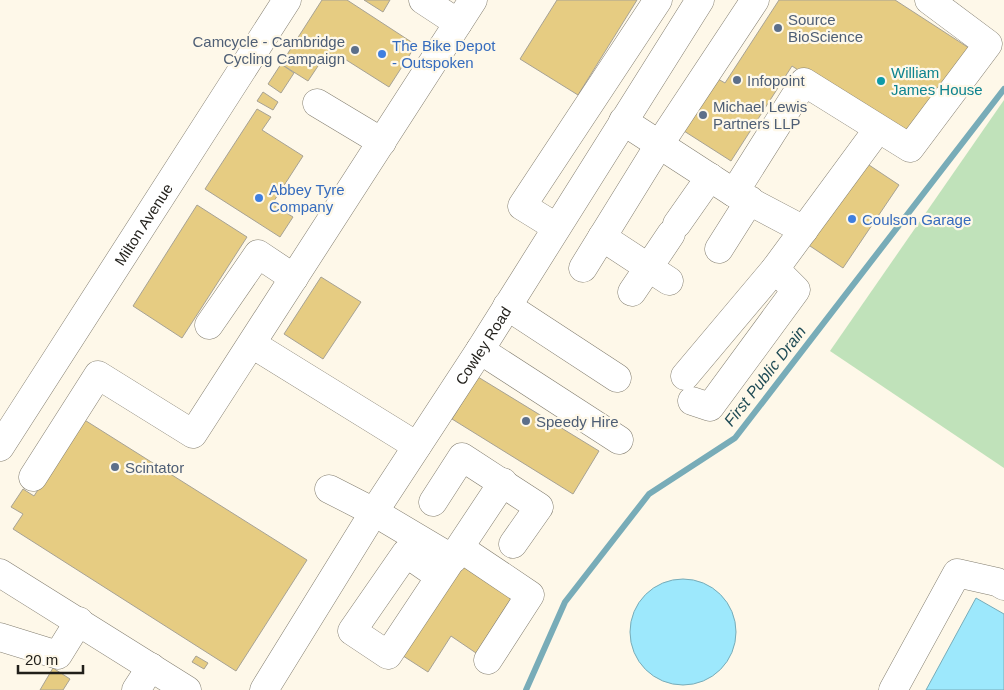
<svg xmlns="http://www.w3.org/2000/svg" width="1004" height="690" font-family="Helvetica,sans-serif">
	<rect width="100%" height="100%" fill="#fef8e9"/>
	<path fill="#c0e2ba" d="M1004 100V468L830 351Z"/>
	<g fill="#9de8fc" stroke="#78acb8">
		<circle cx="683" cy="632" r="53"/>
		<path d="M976 598 1004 614V690H926Z"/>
	</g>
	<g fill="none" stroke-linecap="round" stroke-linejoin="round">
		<path stroke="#78acb8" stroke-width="6" d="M526 690 565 602 649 494 735 438 1004 89"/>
	</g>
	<g fill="#e6cc82" stroke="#a7a294">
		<path d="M322 0H347L416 45 389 87 340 56 335 64 324 57 308 81 281 64Z"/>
		<path d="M364 0H390L383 12Z"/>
		<path d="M557 0H637L578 95 520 59Z"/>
		<path d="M779 0H895L969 48 908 141 792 66 731 161 684 131 718 79 725 83Z"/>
		<path d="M281 64 294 73 281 93 268 84Z"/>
		<path d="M263 92 278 102 273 110 257 101Z"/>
		<path d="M257 109 271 117 262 130 303 156 272 204 293 217 280 237 205 189Z"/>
		<path d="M863 161 899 185 843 268 807 244Z"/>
		<path d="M197 205 247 237 182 338 133 306Z"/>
		<path d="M321 277 361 302 323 359 284 334Z"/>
		<path d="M478 377 599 451 573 494 452 419Z"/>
		<path d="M83 419 307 560 236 671 13 529 23 514 11 507 23 489 34 496Z"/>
		<path d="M456 560 512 597 476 653 451 636 428 672 397 652Z"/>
		<path d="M196 656 208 663 204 669 192 662Z"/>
		<path d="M53 668 70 679 63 690H40Z"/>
	</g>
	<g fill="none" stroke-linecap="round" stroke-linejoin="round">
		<defs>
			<g id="minor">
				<path d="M423 0 458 23"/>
				<path d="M317 103 382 142"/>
				<path d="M623 121 734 193 804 230"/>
				<path d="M734 193 804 82 910 148 988 44 929 0"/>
				<path d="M677 224 710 177"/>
				<path d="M556 227 522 206 658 0"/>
				<path d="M602 237 669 281"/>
				<path d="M719 249 750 200"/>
				<path d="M583 268 659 145 755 0"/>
				<path d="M632 292 671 234"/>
				<path d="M507 306 617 378"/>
				<path d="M209 325 258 254 294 278"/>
				<path d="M252 344 417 446"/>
				<path d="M480 350 619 440"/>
				<path d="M685 376 775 269 878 129"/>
				<path d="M692 401 710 407 796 290 775 269"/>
				<path id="s1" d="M0 447 287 0"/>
				<path d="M33 477 98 375 193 434 473 0"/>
				<path d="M329 489 374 512 453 559"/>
				<path d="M433 502 462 457 539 507 513 544"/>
				<path d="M460 548 530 595 488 660"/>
				<path d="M429 569 406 553 352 631 388 655 503 482"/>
				<path d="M0 573 187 690"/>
				<path d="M0 637 58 655 79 621"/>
				<path d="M136 690 151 667"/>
				<path id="s2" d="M264 690 374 512 480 350 700 0"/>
				<path d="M893 690 957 573 997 582 1004 586"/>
			</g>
		</defs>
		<use href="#minor" stroke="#837e70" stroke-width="29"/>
		<use href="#minor" stroke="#fff" stroke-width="28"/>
	</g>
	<g fill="#5c6f8a" stroke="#fef8e9" stroke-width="2">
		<circle cx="778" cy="28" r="5"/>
		<circle cx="355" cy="50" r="5"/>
		<circle cx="737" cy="80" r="5"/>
		<circle cx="703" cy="115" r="5"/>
		<circle cx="526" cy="421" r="5"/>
		<circle cx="115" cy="467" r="5"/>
	</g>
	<g fill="#3f7fe0" stroke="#fef8e9" stroke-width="2">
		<circle cx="382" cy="54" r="5"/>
		<circle cx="259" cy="198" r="5"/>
		<circle cx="852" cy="219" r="5"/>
	</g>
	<circle fill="#0f9aa8" stroke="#fef8e9" stroke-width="2" cx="881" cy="81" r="5"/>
	<g text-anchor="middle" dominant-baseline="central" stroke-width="4.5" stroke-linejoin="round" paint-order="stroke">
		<g font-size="15" fill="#4e5e75" stroke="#fef8e9" text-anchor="start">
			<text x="788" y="19">Source<tspan x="788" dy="17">BioScience</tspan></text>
			<text x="345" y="41" text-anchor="end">Camcycle - Cambridge<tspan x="345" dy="17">Cycling Campaign</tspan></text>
			<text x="747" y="80">Infopoint</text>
			<text x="713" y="106">Michael Lewis<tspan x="713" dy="17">Partners LLP</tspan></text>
			<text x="536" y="421">Speedy Hire</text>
			<text x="125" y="467">Scintator</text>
		</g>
		<g font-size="15" fill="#366cbe" stroke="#fef8e9" text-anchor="start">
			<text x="392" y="45">The Bike Depot<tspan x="392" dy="17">- Outspoken</tspan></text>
			<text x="269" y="189">Abbey Tyre<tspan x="269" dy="17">Company</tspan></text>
			<text x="862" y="219">Coulson Garage</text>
		</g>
		<g font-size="15" fill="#0d838f" stroke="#fef8e9" text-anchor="start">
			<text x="891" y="72">William<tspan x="891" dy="17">James House</tspan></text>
		</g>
		<g font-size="15" fill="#211f1a" stroke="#fef8e9">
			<text stroke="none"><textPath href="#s1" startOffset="265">Milton Avenue</textPath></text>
			<text stroke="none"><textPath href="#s2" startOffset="408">Cowley Road</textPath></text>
		</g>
		<g font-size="16" font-style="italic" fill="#1f4b55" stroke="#fef8e9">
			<text transform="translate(765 376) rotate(-52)">First Public Drain</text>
		</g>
	</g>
	<path d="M18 665v8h65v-8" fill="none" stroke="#211f1a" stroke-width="2.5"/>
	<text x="25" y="665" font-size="15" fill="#211f1a" stroke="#fef8e9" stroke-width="4" paint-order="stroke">20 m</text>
</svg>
